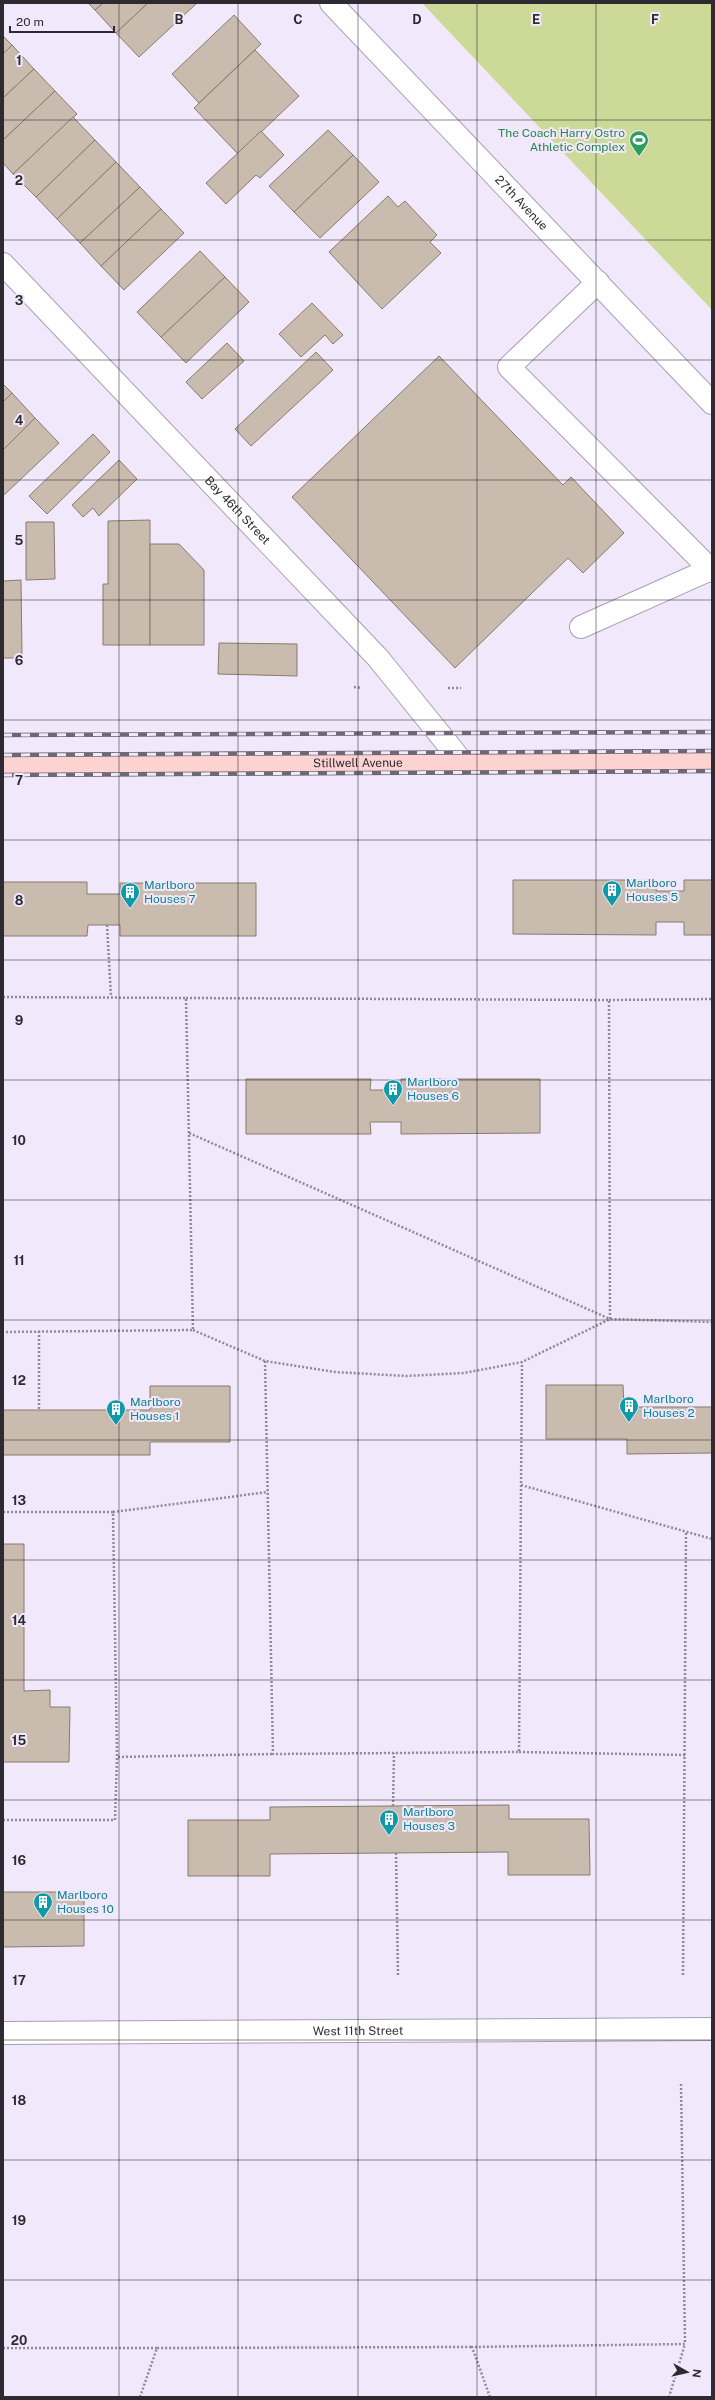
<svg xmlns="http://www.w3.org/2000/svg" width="715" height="2400" font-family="'Public Sans',sans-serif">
	<rect width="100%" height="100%" fill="#f1e9fb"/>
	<path fill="#ccd997" d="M422 3H712V310Z"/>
	<g fill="#c9bbad" stroke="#887b6e">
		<path d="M88 3H103L95 10Z"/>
		<path d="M103 3H148L116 33 95 10Z"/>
		<path d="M148 3H197L139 57 116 33Z"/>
		<path d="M234 15 261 44 199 103 172 74Z"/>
		<path d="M3 36 12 45 3 54Z"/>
		<path d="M12 45 34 69 3 98V54Z"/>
		<path d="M255 50 299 96 238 154 194 108Z"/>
		<path d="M34 69 55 91 3 140V98Z"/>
		<path d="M55 91 77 114 13 174 3 163V140Z"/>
		<path d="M73 117 95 140 36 197 13 174Z"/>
		<path d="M328 130 353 155 294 212 269 186Z"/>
		<path d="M261 131 284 155 260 178 256 175 226 204 206 183Z"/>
		<path d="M95 140 116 162 57 219 36 197Z"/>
		<path d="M353 155 379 182 320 238 294 212Z"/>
		<path d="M116 162 140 187 80 243 57 219Z"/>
		<path d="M140 187 161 209 101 266 80 243Z"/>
		<path d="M388 196 398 207 405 201 437 235 430 242 441 253 382 309 329 252Z"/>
		<path d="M161 209 184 233 124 290 101 266Z"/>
		<path d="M200 251 225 277 161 337 137 312Z"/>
		<path d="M225 277 249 302 186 363 161 337Z"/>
		<path d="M312 303 343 335 333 344 325 335 301 357 279 334Z"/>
		<path d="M227 343 244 361 202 399 186 382Z"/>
		<path d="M316 352 333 370 251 446 235 429Z"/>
		<path d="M439 356 563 485 571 477 624 533 583 573 568 558 455 668 292 497Z"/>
		<path d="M3 384 12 393 3 402Z"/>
		<path d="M12 393 35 418 3 450V402Z"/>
		<path d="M35 418 59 443 3 496V450Z"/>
		<path d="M93 434 110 452 47 514 29 496Z"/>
		<path d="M119 460 137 479 99 516 93 508 83 517 72 505Z"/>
		<path d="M150 520V645H103V584H108V521Z"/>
		<path d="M26 522H54L55 579 26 580Z"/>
		<path d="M150 544H179L204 570V645H150Z"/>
		<path d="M21 580 22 658H3V581Z"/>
		<path d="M219 643 297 644V676L218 674Z"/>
		<path d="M513 880H657L656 891H684V880H712V935H684V922H656V935L513 934Z"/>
		<path d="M3 882H87V894H120V883H256V936H120V925H88L87 936H3Z"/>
		<path d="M246 1079H371L370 1090H401V1079H540V1133L401 1134V1122H370L371 1134H246Z"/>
		<path d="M546 1385H623L624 1407H712V1453L627 1454V1439H546Z"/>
		<path d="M150 1386H230V1442H150V1455H3V1410H150Z"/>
		<path d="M3 1544H24V1691L50 1690V1707H70L69 1762H3Z"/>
		<path d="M509 1805V1819H589L590 1875H508V1852L270 1854V1876H188V1820H270V1807Z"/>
		<path d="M3 1892H84V1946L3 1947Z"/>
	</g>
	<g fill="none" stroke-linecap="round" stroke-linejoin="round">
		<defs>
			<g id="minor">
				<path id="s1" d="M331 3 712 403"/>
				<path id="s2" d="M3 264 378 658 463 763"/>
				<path d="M598 282 509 367 712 571"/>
				<path d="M581 627 711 569"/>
				<path id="s3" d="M3 2033 712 2029"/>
			</g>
			<g id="major">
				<path id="s4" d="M3 765 712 761"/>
			</g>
		</defs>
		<use href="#minor" stroke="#a8a0b1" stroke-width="24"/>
		<use href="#major" stroke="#b38484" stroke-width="24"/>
		<g stroke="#908a96" stroke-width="2.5" stroke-dasharray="2 2" stroke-linecap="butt">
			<path d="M354 687 362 688"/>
			<path d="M448 688H461"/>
			<path d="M107 925 111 997"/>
			<path d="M3 997 186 998 193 1330 3 1332"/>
			<path d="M186 998 609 1000 610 1319 189 1133"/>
			<path d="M609 1000 712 999"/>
			<path d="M193 1330 265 1361 335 1372 406 1376 464 1373 522 1362 610 1319 712 1322"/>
			<path d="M39 1331V1410"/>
			<path d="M265 1361 273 1754 519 1752 522 1362"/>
			<path d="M521 1485 712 1539"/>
			<path d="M3 1512H113L117 1757"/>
			<path d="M113 1512 268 1492"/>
			<path d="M519 1752 685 1755"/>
			<path d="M393 1806 394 1753"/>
			<path d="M3 1820H115L117 1757 273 1754"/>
			<path d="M396 1853 398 1976"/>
			<path d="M683 1975 686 1531"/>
			<path d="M681 2084 685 2344"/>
			<path d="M3 2348H157"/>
			<path d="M140 2397 157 2348 472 2347"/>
			<path d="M490 2397 472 2347 685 2344 669 2397"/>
		</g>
		<use href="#minor" stroke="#fff" stroke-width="22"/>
		<use href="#major" stroke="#fcd3d0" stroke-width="22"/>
		<defs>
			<g id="rail">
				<path d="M3 735 712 732"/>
				<path d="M3 755 712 751"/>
				<path d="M3 775 712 771"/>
			</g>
		</defs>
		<use href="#rail" stroke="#6d6873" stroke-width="4.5"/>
		<use href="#rail" stroke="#f1e9fb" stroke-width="3" stroke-dasharray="9" stroke-linecap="butt"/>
	</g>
	<path fill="none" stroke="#2e2a31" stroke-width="1" stroke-opacity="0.55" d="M119 3V2397M238 3V2397M358 3V2397M477 3V2397M596 3V2397M3 120H712M3 240H712M3 360H712M3 480H712M3 600H712M3 720H712M3 840H712M3 960H712M3 1080H712M3 1200H712M3 1320H712M3 1440H712M3 1560H712M3 1680H712M3 1800H712M3 1920H712M3 2040H712M3 2160H712M3 2280H712"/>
	<defs>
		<symbol id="stadium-pin" viewBox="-11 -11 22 30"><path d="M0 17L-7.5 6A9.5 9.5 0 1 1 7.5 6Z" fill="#2e9e5b" stroke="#f1e9fb"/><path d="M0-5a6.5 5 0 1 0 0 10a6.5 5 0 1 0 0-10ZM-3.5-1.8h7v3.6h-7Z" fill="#fff"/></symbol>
		<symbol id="building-pin" viewBox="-11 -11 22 30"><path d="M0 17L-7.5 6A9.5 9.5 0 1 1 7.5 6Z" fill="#0f9aa8" stroke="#f1e9fb"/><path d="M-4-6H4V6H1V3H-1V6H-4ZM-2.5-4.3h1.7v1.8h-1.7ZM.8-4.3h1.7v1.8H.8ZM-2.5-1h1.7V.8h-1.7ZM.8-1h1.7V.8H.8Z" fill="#fff"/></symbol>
	</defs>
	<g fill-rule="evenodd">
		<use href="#stadium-pin" x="628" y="129" width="22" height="30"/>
		<use href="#building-pin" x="601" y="879" width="22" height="30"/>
		<use href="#building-pin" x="119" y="881" width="22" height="30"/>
		<use href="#building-pin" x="382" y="1078" width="22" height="30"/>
		<use href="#building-pin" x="618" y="1395" width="22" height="30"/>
		<use href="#building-pin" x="105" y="1398" width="22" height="30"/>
		<use href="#building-pin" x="378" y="1808" width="22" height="30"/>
		<use href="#building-pin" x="32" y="1891" width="22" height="30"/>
	</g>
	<g text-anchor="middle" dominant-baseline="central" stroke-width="4" stroke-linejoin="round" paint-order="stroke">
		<g font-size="12" fill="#27864d" stroke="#f1e9fb" text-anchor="end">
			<text x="625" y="133">The Coach Harry Ostro<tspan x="625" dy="14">Athletic Complex</tspan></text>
		</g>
		<g font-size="12" fill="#2e2a31" stroke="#f1e9fb">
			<text stroke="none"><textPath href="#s1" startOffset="276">27th Avenue</textPath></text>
			<text stroke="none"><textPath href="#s2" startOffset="340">Bay 46th Street</textPath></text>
			<text stroke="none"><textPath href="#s4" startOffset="355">Stillwell Avenue</textPath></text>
			<text stroke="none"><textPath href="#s3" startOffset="355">West 11th Street</textPath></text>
		</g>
		<g font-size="12" fill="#0d838f" stroke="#f1e9fb" text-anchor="start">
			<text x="626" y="883">Marlboro<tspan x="626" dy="14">Houses 5</tspan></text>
			<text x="144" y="885">Marlboro<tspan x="144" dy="14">Houses 7</tspan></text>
			<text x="407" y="1082">Marlboro<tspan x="407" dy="14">Houses 6</tspan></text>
			<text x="643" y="1399">Marlboro<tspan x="643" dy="14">Houses 2</tspan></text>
			<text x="130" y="1402">Marlboro<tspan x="130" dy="14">Houses 1</tspan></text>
			<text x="403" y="1812">Marlboro<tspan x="403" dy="14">Houses 3</tspan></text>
			<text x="57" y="1895">Marlboro<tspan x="57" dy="14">Houses 10</tspan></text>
		</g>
	</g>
	<g font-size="13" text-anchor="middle" font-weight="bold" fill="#2e2a31" stroke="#f1e9fb" stroke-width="4" stroke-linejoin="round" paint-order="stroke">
		<text x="179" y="24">B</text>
		<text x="298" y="24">C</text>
		<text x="417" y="24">D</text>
		<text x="536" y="24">E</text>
		<text x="655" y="24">F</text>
		<text x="19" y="65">1</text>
		<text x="19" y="185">2</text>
		<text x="19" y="305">3</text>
		<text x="19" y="425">4</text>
		<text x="19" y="545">5</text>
		<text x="19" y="665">6</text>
		<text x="19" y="785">7</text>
		<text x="19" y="905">8</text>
		<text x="19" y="1025">9</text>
		<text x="19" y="1145">10</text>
		<text x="19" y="1265">11</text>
		<text x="19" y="1385">12</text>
		<text x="19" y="1505">13</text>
		<text x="19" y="1625">14</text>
		<text x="19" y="1745">15</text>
		<text x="19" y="1865">16</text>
		<text x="19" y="1985">17</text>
		<text x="19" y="2105">18</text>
		<text x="19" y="2225">19</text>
		<text x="19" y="2345">20</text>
	</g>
	<rect width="715" height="2400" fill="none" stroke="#2e2a31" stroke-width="8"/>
	<g transform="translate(687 2372) rotate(98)" stroke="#f1e9fb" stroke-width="3" paint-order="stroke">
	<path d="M0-3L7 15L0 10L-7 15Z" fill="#2e2a31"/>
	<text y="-6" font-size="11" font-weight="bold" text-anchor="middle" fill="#2e2a31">N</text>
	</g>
	<path d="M10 26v6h104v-6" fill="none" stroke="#2e2a31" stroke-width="2"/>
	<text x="16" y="26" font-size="12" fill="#2e2a31" stroke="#f1e9fb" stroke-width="3" paint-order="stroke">20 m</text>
</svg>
